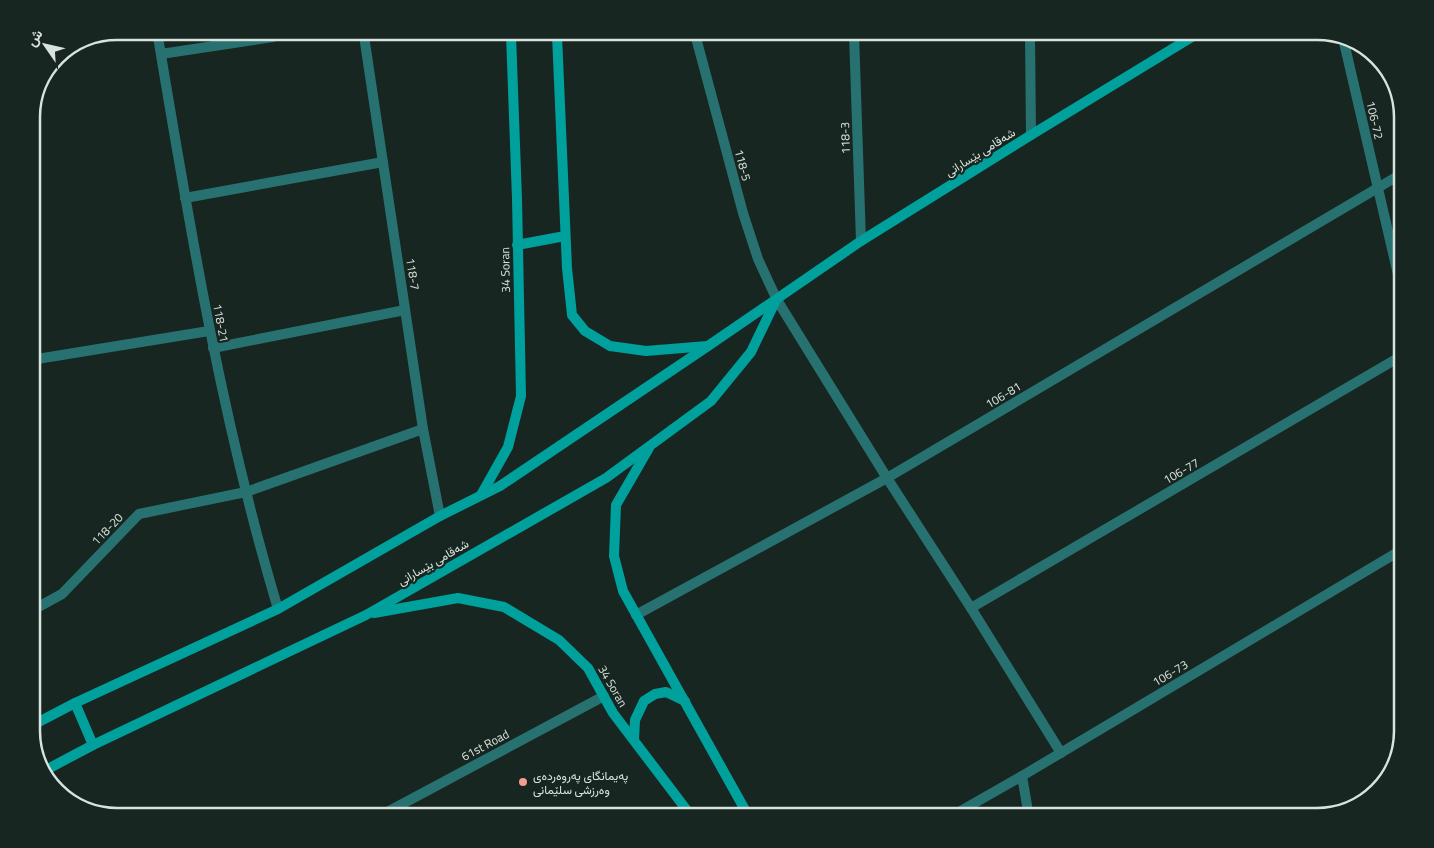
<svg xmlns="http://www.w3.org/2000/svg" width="1434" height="848" font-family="'Titillium Web',Vazirmatn,sans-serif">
	<rect width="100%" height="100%" fill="#172620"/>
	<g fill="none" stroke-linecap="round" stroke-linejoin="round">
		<g stroke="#277271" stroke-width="10">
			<path d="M1030 33 1031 135"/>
			<path d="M695 34 743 213 758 259 777 300 887 478 971 608 1061 753"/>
			<path d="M854 34 861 241"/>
			<path d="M364 36 423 429 440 516"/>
			<path d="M158 37C190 229 222 422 278 609"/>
			<path d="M1343 38 1403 296"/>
			<path d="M161 54 273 37"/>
			<path d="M185 198 383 162"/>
			<path d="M213 348 405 310"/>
			<path d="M31 360 209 331"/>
			<path d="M971 608 1403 355"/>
			<path d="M31 611 62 594 139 514 246 492 423 429"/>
			<path d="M636 615 887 478 1403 173"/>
			<path d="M1022 776 1029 817"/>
			<path d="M378 817 604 696"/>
			<path d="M950 817 1022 776 1403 549"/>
		</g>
		<g stroke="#00a09d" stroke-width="10">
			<path d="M557 35 567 268 572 315 585 331 610 346 646 351 707 346"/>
			<path d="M517 245 565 236"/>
			<path d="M649 448 616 505 614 556 623 591 749 817"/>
			<path d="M481 495 508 447 521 396 517 199 511 35"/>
			<path d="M374 613 458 598 504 607 559 640 588 668 613 713 692 817"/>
			<path d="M75 703 93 745"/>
			<path d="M31 726 75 703 278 609 440 516 500 486 708 346 861 241 1031 135 1200 32"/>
			<path d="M634 740 635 720 644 701 655 694 666 692 685 701"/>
			<path d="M42 772 93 745 366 615 606 478 711 401 751 352 776 300"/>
		</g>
	</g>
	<circle fill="#f59d90" stroke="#172620" stroke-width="2" cx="523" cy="782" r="5"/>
	<g text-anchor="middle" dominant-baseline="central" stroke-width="4.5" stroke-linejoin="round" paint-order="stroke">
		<g font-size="12" fill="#d9e3de" stroke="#172620">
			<text transform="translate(1375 120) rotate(77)">106-72</text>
			<text transform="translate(845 138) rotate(-92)">118-3</text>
			<text transform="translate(980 152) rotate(-32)">شەقامی بێسارانی</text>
			<text transform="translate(743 165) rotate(75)">118-5</text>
			<text transform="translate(505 270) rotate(-91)">34 Soran</text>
			<text transform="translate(413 274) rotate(81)">118-7</text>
			<text transform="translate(221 323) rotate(79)">118-21</text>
			<text transform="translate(1003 395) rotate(-31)">106-81</text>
			<text transform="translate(1181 471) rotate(-30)">106-77</text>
			<text transform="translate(107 529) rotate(-46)">118-20</text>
			<text transform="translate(433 562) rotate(-30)">شەقامی بێسارانی</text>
			<text transform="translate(1170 673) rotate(-31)">106-73</text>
			<text transform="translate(613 686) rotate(60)">34 Soran</text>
			<text transform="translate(485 745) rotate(-28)">61st Road</text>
		</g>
		<g font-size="12" fill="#d9e3de" stroke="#172620" text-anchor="start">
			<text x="533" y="775">پەیمانگای پەروەردەی<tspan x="533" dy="14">وەرزشی سلێمانی</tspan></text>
		</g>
	</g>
	<path d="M0 0H1434V848H0ZM117 40H1317A77 77 0 0 1 1394 117V731A77 77 0 0 1 1317 808H117A77 77 0 0 1 40 731V117A77 77 0 0 1 117 40Z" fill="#172620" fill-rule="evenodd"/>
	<path fill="none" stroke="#d9e3de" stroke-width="2.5" d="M117 40H1317A77 77 0 0 1 1394 117V731A77 77 0 0 1 1317 808H117A77 77 0 0 1 40 731V117A77 77 0 0 1 117 40Z"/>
	<g transform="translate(45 45) rotate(304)" stroke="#172620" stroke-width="4" paint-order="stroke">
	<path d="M0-4L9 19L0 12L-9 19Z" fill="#d9e3de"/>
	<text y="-8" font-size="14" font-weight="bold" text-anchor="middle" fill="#d9e3de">ش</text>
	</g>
</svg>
